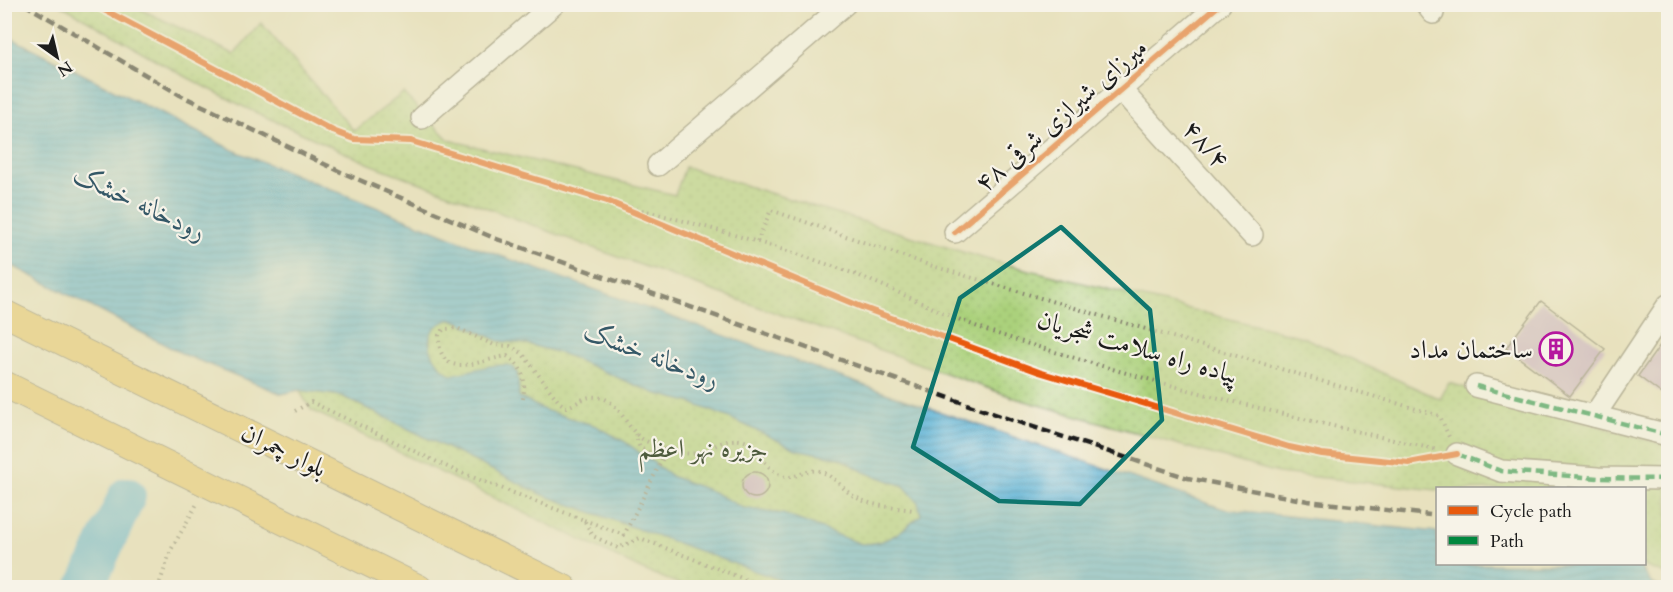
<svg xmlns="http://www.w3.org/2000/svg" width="1673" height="592" font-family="Cardo,Amiri,serif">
	<defs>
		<pattern id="park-dots" width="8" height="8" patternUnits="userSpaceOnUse" patternTransform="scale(1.5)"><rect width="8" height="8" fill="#abd17b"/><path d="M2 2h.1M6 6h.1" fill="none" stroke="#93b36a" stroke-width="1.8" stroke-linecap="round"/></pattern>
		<pattern id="water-rules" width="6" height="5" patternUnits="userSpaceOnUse" patternTransform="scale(1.5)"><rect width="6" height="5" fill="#5bb3d8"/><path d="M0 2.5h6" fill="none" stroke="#4a91ae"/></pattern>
	</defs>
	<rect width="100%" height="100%" fill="#f7f3e8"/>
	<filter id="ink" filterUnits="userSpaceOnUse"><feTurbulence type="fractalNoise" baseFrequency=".0167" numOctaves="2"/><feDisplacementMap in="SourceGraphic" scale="12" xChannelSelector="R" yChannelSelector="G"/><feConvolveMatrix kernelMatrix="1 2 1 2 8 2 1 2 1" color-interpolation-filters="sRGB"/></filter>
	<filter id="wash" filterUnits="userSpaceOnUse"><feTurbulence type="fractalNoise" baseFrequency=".008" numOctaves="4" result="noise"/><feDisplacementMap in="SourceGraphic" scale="24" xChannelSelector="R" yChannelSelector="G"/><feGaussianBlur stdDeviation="1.35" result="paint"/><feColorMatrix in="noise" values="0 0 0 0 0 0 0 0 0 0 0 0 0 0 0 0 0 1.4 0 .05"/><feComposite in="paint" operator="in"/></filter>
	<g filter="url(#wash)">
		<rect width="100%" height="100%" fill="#e8e1be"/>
		<g fill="url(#park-dots)" stroke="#64764c" stroke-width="1.5">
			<path d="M61 5H132L234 54 261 23 354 131 403 93 449 140 675 195 685 167 989 260 1303 337 1440 399 1449 383 1668 446V575L1638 564H1644V488L1437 490 1278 473 1018 399 604 252 370 164 246 108 177 72Z"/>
			<path d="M453 319 499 341 527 344 563 354 654 393 689 402 730 418 796 449 840 458 864 472 904 486 918 502 921 515C902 531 887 545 861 544L783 514 743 508 713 492 673 477 625 442 596 426 544 410 519 397 517 371 451 375 438 365 430 352 431 333 438 322Z"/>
			<path d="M299 390 341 396 541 494 800 587H687L643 570 311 410Z"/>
		</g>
		<path fill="url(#water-rules)" stroke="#3c687a" stroke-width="1.5" fill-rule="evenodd" d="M5 35 233 150 481 249 897 397 1224 509 1437 532 1438 564H1638L1651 583 1660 587H800L541 494 342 396 299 390 282 394 185 355 5 262ZM453 319 499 341 527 344 563 354 654 393 689 402 730 418 796 449 840 458 864 472 904 486 918 502 921 515C902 531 887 545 861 544L783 514 743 508 713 492 673 477 625 442 596 426 544 410 519 397C518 389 520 376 515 369 508 358 464 373 451 375 427 358 417 327 453 319Z"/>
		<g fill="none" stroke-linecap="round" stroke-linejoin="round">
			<path stroke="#5bb3d8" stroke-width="38" d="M85 588 127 496"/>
		</g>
		<g id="blocks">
			<g fill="#bd9bc4">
				<path d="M1541 301 1605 349 1570 396 1506 348Z"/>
				<path d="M1668 334V385L1662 394 1638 376Z"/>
				<circle cx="755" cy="485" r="13"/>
			</g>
		</g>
	</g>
	<g filter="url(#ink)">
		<use href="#blocks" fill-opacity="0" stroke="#827e6d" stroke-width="1.5"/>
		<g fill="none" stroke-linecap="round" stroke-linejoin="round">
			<defs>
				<g id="minor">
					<path d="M1426 4 1433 13"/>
					<path d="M1121 90 1252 235"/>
					<path d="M422 118 554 4"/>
					<path d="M658 165 845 4"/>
					<path d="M955 232 1220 4"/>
					<path d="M1476 386 1668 435"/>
					<path d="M1594 416 1668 305"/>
					<path d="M1457 454 1501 471 1598 478 1668 479"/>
				</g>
				<g id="major">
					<path d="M4 313 564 588"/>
					<path d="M4 384 419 588"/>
				</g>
			</defs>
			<use href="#minor" stroke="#827e6d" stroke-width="24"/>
			<use href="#major" stroke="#827e6d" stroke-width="28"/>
			<g stroke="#827e6d" stroke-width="4" stroke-dasharray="1.5 4.5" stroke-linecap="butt">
				<path d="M607 201C685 221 762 241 838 268 893 287 945 317 1001 335 1145 382 1291 417 1438 450"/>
				<path d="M757 242 771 210 929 265 1440 416 1449 437"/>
				<path d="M523 399C526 380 524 367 507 356 478 360 438 383 439 335L444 329 457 328 494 345 510 346 522 353 559 402 566 407C575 405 582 398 590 397 622 394 623 432 648 442 662 449 686 457 701 452 714 447 725 438 740 440 759 442 763 468 780 475 794 482 805 468 819 471 834 475 840 487 852 495 871 507 892 507 913 510"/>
				<path d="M295 411 311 402 454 470 584 520 593 536 618 548 640 538 767 588"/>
				<path d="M584 520 624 535 663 458 640 448 635 434"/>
				<path d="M158 588 171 550 197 504"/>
			</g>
			<use href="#minor" stroke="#fff" stroke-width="21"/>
			<use href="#major" stroke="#eac769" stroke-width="26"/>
			<path stroke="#1c1c1c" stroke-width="4.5" stroke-dasharray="9 4.5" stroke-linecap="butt" d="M24 4 180 95 341 172 494 238 1009 419 1188 478 1308 501 1430 515"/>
			<g stroke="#00873e" stroke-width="4.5" stroke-dasharray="9 4.5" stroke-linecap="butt">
				<path d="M1476 386 1668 435"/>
				<path d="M1457 454 1501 471 1598 478 1668 479"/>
			</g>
			<defs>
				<g id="cycleway">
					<path d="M93 4 333 131 354 139 411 141 607 201 864 308 1039 372 1289 447 1322 454 1409 463 1457 454"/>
					<path d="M955 232 1220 4"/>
				</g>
			</defs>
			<use href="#cycleway" stroke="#f7f3e8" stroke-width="10"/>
			<use href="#cycleway" stroke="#e8590c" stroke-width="6"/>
		</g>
	</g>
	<path d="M0 0H1673V592H0ZM1061 227 1150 310 1162 420 1080 504 999 501 913 447 960 298Z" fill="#e8e1be" fill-opacity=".55" fill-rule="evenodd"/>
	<path fill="none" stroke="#0f766e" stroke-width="4.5" stroke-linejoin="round" d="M1061 227 1150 310 1162 420 1080 504 999 501 913 447 960 298Z"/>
	<defs>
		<symbol id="building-ring" viewBox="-11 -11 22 22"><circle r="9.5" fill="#f7f3e8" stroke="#b5179e" stroke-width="1.5"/><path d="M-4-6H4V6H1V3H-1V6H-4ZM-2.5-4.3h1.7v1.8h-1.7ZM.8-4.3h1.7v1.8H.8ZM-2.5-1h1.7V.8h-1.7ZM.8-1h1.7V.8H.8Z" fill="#b5179e"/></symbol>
	</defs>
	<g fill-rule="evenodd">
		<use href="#building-ring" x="1537" y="330" width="38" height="38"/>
	</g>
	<g text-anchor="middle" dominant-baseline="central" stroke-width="4.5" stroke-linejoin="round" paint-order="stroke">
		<g font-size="26" fill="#1c1c1c" stroke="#f7f3e8">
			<text transform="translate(1061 115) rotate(-41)">۴۸ میرزای شیرازی شرقی</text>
			<text transform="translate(1206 144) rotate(48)">۴۸/۴</text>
			<text transform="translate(1138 347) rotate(16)">پیاده راه سلامت شجریان</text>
			<text transform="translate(284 450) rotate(26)">بلوار چمران</text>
		</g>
		<g font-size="26" fill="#1c1c1c" stroke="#f7f3e8" text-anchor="end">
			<text x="1533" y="349">ساختمان مداد</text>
		</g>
		<g font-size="26" fill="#4e5b3d" stroke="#f7f3e8">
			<text x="703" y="448">جزیره نهر اعظم</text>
		</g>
		<g font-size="27" font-style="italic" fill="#355867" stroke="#f7f3e8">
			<text transform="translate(140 203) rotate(25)">رودخانه خشک</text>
			<text transform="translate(652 355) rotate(21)">رودخانه خشک</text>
		</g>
	</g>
	<rect width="1673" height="592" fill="none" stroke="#f7f3e8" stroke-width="24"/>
	<rect x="1436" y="487" width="210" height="78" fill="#f7f3e8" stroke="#9f9d96" stroke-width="1.5"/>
	<rect x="1448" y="506" width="30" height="9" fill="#e8590c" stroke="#9f9d96" stroke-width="1.5"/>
	<text x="1490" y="517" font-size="18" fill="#1c1c1c">Cycle path</text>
	<rect x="1448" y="536" width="30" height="9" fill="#00873e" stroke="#9f9d96" stroke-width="1.5"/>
	<text x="1490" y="547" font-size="18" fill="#1c1c1c">Path</text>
	<g transform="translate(57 57) rotate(146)" stroke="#f7f3e8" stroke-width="4.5" paint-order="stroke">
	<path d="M0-4.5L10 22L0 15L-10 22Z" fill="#1c1c1c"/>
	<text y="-9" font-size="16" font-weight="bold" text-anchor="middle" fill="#1c1c1c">N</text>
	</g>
</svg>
